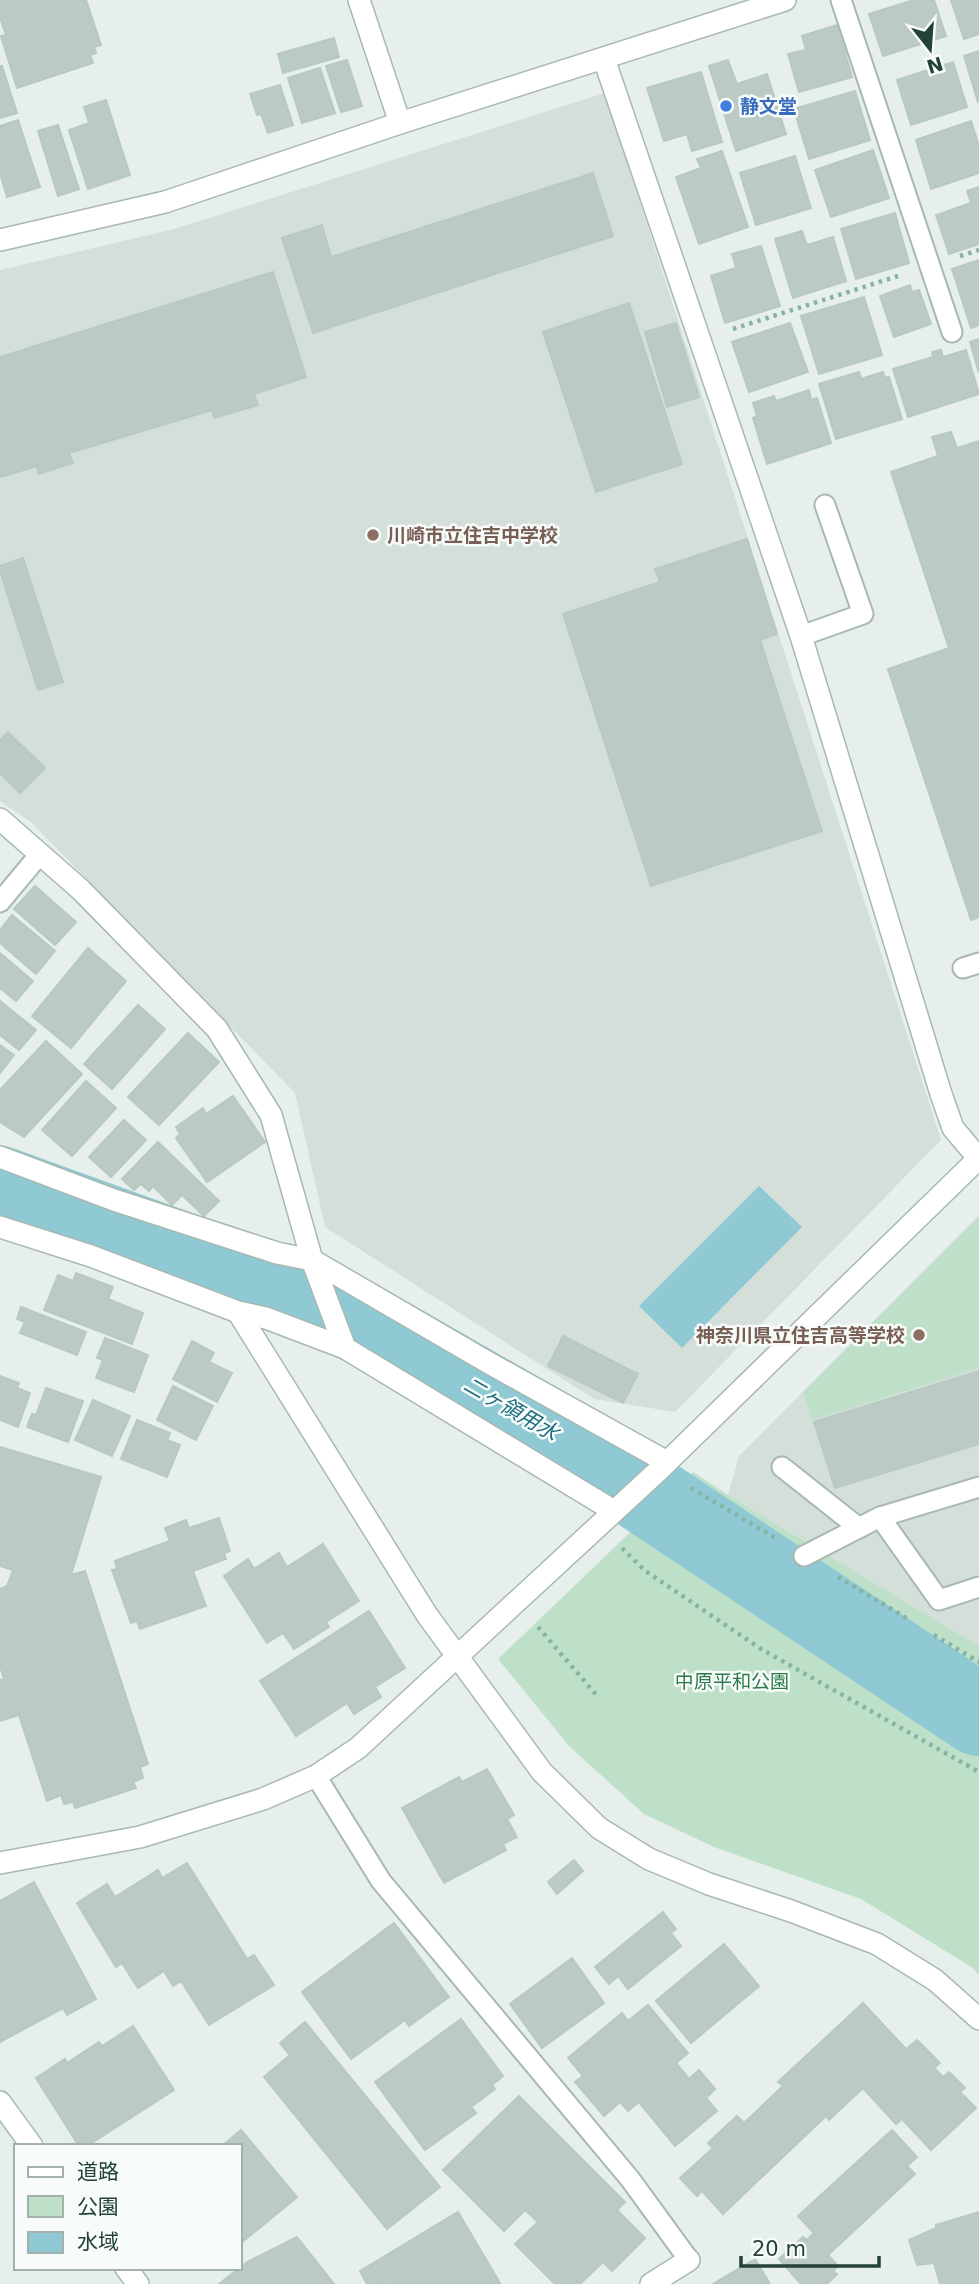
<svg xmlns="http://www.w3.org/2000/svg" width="979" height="2284" font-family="'DejaVu Sans','Noto Sans JP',sans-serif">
	<rect width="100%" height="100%" fill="#e6efeb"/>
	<g fill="#d4dfda">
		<path d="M605 93 941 1140 675 1412 594 1399 325 1227 295 1093 32 823 0 801V270L174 229Z"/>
		<path d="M979 1215V1646L728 1495 739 1456Z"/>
	</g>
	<g fill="#bfe0c8">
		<path d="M979 1217V1368L812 1420 803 1392Z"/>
		<path d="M693 1472 728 1495 979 1646V1975L973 1968 861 1899 714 1847 644 1814 570 1747 498 1659Z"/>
	</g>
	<path fill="#8ec9d4" d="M759 1186 802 1227 682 1348 639 1306Z"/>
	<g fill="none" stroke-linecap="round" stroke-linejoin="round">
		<path stroke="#8ec9d4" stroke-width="82" d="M0 1187 279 1288 371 1328 561 1437 979 1715"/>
	</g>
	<g fill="#bbcac4" stroke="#b8c9c2" stroke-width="2">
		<path d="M0 0H86L101 45 94 47 96 53 90 55 93 63 17 88 1 36 6 35 0 17Z"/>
		<path d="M914 0H934L946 36 883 56 869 14Z"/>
		<path d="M951 0H979V34L964 39Z"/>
		<path d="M837 25 852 77 799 92 788 54 806 50 802 36Z"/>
		<path d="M334 38 339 57 283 73 278 54Z"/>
		<path d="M979 51V102H978L964 56Z"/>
		<path d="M347 60 362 106 341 112 326 66Z"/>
		<path d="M728 60 737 84 767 74 786 134 736 151 709 66Z"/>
		<path d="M953 62 967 107 911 125 897 80Z"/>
		<path d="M0 66H2L17 113 0 118Z"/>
		<path d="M320 68 335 113 302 123 288 78Z"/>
		<path d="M701 72 722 142 692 151 687 134 664 141 647 88Z"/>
		<path d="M280 85 293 125 268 133 261 114 257 115 250 94Z"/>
		<path d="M855 91 870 140 809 159 794 109Z"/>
		<path d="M106 100 130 175 88 189 69 130 89 123 84 107Z"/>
		<path d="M18 120 40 187 7 197 0 173V126Z"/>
		<path d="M971 121 979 146V173L931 189 916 140Z"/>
		<path d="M58 125 79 189 58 196 38 131Z"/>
		<path d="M873 150 889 198 831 217 815 170Z"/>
		<path d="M722 151 748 227 699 244 676 177 701 168 697 159Z"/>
		<path d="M795 156 811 208 756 225 740 173Z"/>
		<path d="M593 173 613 236 313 333 282 238 322 225 331 257Z"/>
		<path d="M979 187V244L949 254 936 215 971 203 967 191Z"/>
		<path d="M895 213 909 263 856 279 841 229Z"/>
		<path d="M802 231 807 245 833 237 846 281 793 298 775 239Z"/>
		<path d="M761 246 780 306 725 323 711 276 736 268 732 254Z"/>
		<path d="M979 260V325L971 328 952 269Z"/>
		<path d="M273 272 306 377 254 394 258 405 214 418 212 410 69 453 73 463 39 474 37 466 0 477V357Z"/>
		<path d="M910 285 912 292 919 290 931 324 894 337 880 296Z"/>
		<path d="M864 297 882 355 819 374 801 316Z"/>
		<path d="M629 303 682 464 596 492 543 332Z"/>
		<path d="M676 323 699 397 667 407 645 332Z"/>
		<path d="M790 323 808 372 749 392 732 342Z"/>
		<path d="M979 339V373L970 342Z"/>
		<path d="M941 350 943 357 966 350 979 394 908 417 893 369 933 357 932 352Z"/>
		<path d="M859 372 861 379 883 372 885 378 889 377 902 419 836 439 819 384Z"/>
		<path d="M809 390 811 400 817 398 831 443 767 464 753 418 757 416 753 403 774 396 776 401Z"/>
		<path d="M951 432 957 448 979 441V917L971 920 888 669 949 648 891 472 938 456 932 437Z"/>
		<path d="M747 539 777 634 760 640 822 831 651 886 563 614 660 582 655 569Z"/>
		<path d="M23 558 63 682 38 690 0 571V566Z"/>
		<path d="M8 732 45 768 20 793 0 773V740Z"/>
		<path d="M35 886 76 922 55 945 14 909Z"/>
		<path d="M12 915 55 951 36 974 0 943V930Z"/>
		<path d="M88 948 126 981 71 1048 32 1016Z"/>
		<path d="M0 953 33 981 16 1001 0 988Z"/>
		<path d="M0 1001 36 1030 19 1050 0 1035Z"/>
		<path d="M138 1005 165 1029 112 1089 84 1064Z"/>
		<path d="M188 1033 219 1062 159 1125 128 1097Z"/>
		<path d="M46 1041 82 1074 24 1137 0 1122V1090Z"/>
		<path d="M0 1045 14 1055 0 1073Z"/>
		<path d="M86 1081 116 1108 72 1156 42 1130Z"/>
		<path d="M233 1096 265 1142 207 1182 176 1138 180 1134 176 1127 203 1108 206 1114Z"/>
		<path d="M124 1120 146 1140 111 1177 89 1157Z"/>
		<path d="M158 1142 219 1201 204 1216 182 1195 172 1205 153 1186 149 1191 141 1184 134 1190 122 1179Z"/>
		<path d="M76 1273 113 1287 108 1299 143 1313 132 1344 44 1310 58 1275 73 1281Z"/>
		<path d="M21 1307 86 1332 77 1355 20 1333 25 1322 17 1319Z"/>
		<path d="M563 1336 638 1374 623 1403 548 1366Z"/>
		<path d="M105 1338 148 1355 134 1392 96 1378 103 1360 97 1358Z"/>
		<path d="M192 1341 214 1353 209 1362 232 1373 217 1402 173 1379Z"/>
		<path d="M979 1371V1444L835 1488 814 1422Z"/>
		<path d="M0 1376 19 1383 17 1388 30 1393 18 1427 0 1420Z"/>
		<path d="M173 1386 213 1406 196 1440 157 1420Z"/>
		<path d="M46 1388 83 1401 68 1442 27 1427 32 1414 36 1415Z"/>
		<path d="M93 1400 130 1416 112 1456 75 1440Z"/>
		<path d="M137 1420 170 1433 167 1440 180 1445 167 1477 121 1459Z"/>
		<path d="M0 1447 101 1477 71 1575 85 1571 148 1764 140 1767 143 1778 133 1782 136 1788 75 1808 73 1802 64 1804 61 1795 47 1801 19 1715 0 1721V1680L4 1679 0 1666V1589L7 1586 13 1570 0 1566Z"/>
		<path d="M219 1518 230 1551 224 1553 226 1559 193 1571 206 1606 140 1629 137 1621 131 1623 112 1570 117 1569 115 1561 170 1541 165 1528 186 1520 189 1528Z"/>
		<path d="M323 1544 359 1601 326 1622 329 1627 294 1649 283 1633 267 1643 224 1576 248 1559 254 1569 279 1553 287 1567Z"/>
		<path d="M369 1611 405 1668 375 1687 381 1697 354 1714 347 1703 296 1736 260 1681Z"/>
		<path d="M487 1769 514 1815 507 1819 517 1837 503 1844 506 1850 444 1883 402 1808 459 1777 462 1782Z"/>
		<path d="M574 1860 583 1871 557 1894 548 1882Z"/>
		<path d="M187 1863 247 1959 254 1955 274 1985 209 2025 181 1981 173 1986 164 1971 138 1988 122 1963 116 1967 77 1903 107 1884 115 1897 158 1870 162 1878Z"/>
		<path d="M34 1882 96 1999 67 2015 63 2008 0 2042V1901Z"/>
		<path d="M663 1912 676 1929 671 1933 681 1946 628 1989 618 1976 609 1984 595 1967Z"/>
		<path d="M394 1923 449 1997 409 2026 405 2020 351 2059 302 1992Z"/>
		<path d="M724 1944 759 1986 691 2043 656 2001Z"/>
		<path d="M572 1958 604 2003 542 2048 510 2004Z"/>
		<path d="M863 2003 906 2049 917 2040 940 2063 934 2068 943 2077 949 2072 965 2088 960 2092 976 2108 931 2150 902 2119 896 2124 863 2088 829 2120 826 2116 723 2214 702 2191 697 2196 680 2178 713 2148 708 2143 737 2116 744 2123 783 2086 778 2082Z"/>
		<path d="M648 2005 688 2053 676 2063 689 2079 699 2070 715 2089 706 2098 717 2111 675 2146 639 2102 628 2111 620 2102 604 2116 575 2082 583 2076 568 2058 622 2013 628 2021Z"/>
		<path d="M461 2019 503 2076 492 2085 495 2089 471 2107 476 2113 425 2150 375 2082Z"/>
		<path d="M305 2022 440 2187 387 2229 264 2077 290 2055 280 2043Z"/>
		<path d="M133 2026 174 2090 87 2146H79L36 2078 65 2059 67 2063 99 2042 102 2046Z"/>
		<path d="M519 2096 625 2202 617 2210 645 2238 612 2271 603 2262 580 2284H555L515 2244 538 2222 525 2210 504 2231 443 2170Z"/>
		<path d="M241 2130 297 2197 240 2244V2146H222Z"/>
		<path d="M892 2130 917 2157 907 2166 915 2174 828 2255 838 2266 833 2271 837 2274 827 2284H801L779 2259 803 2237 807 2240 814 2233 798 2216Z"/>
		<path d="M458 2212 500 2283 367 2284 360 2271Z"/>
		<path d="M979 2212V2284H940L934 2263 917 2265 909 2240 936 2228V2225Z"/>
		<path d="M297 2237 334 2284H219L247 2262Z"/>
		<path d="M755 2259 770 2284H713Z"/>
	</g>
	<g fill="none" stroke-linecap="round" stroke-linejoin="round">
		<defs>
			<g id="service">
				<path d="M841 0 952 332"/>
				<path d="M801 636 863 614 825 505"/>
				<path d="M0 902 40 854"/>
				<path d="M963 968 979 963"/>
				<path d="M782 1467 859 1528"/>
				<path d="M880 1517 939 1600 979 1587"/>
				<path d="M804 1556 880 1517 979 1487"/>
				<path d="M316 1776 381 1881 630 2179 689 2260"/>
			</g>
			<g id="minor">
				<path d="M359 0 400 123"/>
				<path d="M604 59 801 636 941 1094 953 1128 979 1159"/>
				<path d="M0 240 165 202 400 123 785 0"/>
				<path d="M0 819 81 890 217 1029 271 1115 312 1260 345 1348"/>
				<path d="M0 1157 114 1200 277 1253 312 1260 489 1363 667 1462"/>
				<path d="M0 1227 91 1256 238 1312 266 1318 345 1348 614 1511"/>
				<path d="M238 1312 427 1615 542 1772 599 1828 649 1859 709 1884 791 1911 877 1944 935 1980 979 2019"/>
				<path d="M0 1863 140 1837 263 1799 316 1776 358 1748 659 1470 979 1158"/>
				<path d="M0 2102 32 2146"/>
				<path d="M126 2268 138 2284"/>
				<path d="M651 2284 689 2260"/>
			</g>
		</defs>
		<use href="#service" stroke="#a8b8b2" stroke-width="23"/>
		<use href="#minor" stroke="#a8b8b2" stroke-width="24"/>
		<g stroke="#86b3a5" stroke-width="4.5" stroke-dasharray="3.5 5" stroke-linecap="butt">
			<path d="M960 256 979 250"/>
			<path d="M733 329 898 276"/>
			<path d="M691 1488 777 1539"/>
			<path d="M622 1548 644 1570 761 1649 979 1772"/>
			<path d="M838 1577 908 1619"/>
			<path d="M538 1627 599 1698"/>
			<path d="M934 1635 979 1662"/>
		</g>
		<use href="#service" stroke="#fff" stroke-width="19"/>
		<use href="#minor" stroke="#fff" stroke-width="21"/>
	</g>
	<circle fill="#3f7fe0" stroke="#f7fbf9" stroke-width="2.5" cx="726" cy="106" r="7"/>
	<g fill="#8d6e63" stroke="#f7fbf9" stroke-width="2.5">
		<circle cx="373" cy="535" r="7"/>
		<circle cx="919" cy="1335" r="7"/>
	</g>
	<g text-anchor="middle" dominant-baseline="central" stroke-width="5" stroke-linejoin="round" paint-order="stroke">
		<g font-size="19" font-weight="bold" fill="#366cbe" stroke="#f7fbf9" text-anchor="start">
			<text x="740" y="106">静文堂</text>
		</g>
		<g font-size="19" font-weight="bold" fill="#785e54" stroke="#f7fbf9" text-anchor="start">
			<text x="387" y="535">川崎市立住吉中学校</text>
			<text x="905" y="1335" text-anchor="end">神奈川県立住吉高等学校</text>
		</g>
		<g font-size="19" fill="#2d7a4b" stroke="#f7fbf9">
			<text x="732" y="1681">中原平和公園</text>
		</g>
		<g font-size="21" font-style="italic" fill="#1c6f80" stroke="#f7fbf9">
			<text transform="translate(511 1409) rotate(30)">二ヶ領用水</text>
		</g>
	</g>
	<rect x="14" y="2144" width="228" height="126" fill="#f7fbf9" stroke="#a3b1ad" stroke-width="2"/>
	<rect x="28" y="2167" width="35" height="10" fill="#ffffff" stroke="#a3b1ad" stroke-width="2"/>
	<text x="77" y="2179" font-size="21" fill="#24423a">道路</text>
	<rect x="28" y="2196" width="35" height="21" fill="#bfe0c8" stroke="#a3b1ad" stroke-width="2"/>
	<text x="77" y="2214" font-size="21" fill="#24423a">公園</text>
	<rect x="28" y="2232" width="35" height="21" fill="#8ec9d4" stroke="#a3b1ad" stroke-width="2"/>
	<text x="77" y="2249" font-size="21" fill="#24423a">水域</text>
	<g transform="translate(930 49) rotate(163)" stroke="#f7fbf9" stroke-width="5" paint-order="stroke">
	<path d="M0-5L12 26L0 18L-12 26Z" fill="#24423a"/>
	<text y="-10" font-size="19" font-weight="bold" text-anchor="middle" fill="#24423a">N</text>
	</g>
	<path d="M741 2256v10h138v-10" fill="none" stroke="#24423a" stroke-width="3.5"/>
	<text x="752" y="2256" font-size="21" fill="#24423a" stroke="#f7fbf9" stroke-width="5" paint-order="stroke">20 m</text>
</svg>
